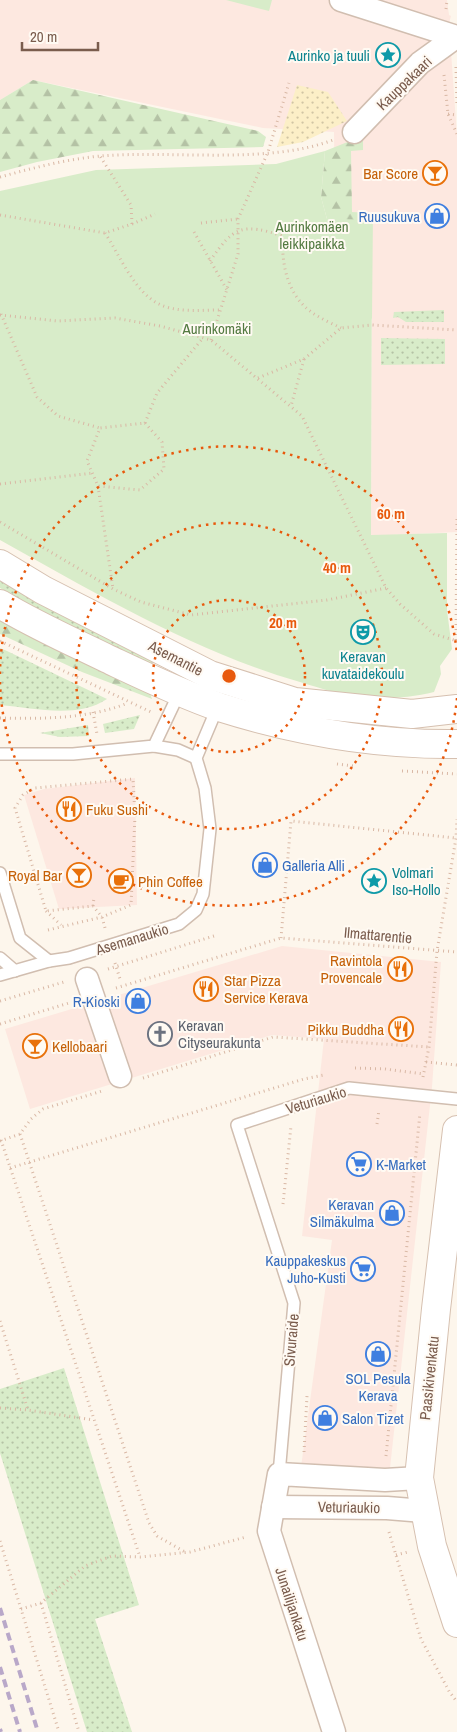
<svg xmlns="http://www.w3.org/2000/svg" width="457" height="1732" font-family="'Archivo Narrow',sans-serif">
	<defs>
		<pattern id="grass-dots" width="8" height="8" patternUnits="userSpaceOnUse" patternTransform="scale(1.25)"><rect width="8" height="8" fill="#d8ecc9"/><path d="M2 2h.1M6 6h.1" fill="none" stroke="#b4c2a5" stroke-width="1.8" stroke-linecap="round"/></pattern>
		<pattern id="forest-firs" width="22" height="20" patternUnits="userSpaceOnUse" patternTransform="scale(1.25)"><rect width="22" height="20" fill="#d8ecc9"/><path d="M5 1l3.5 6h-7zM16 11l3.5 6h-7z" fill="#b4c2a5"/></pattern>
		<pattern id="sand-dots" width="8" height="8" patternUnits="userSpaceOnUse" patternTransform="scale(1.25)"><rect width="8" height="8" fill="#fcefc7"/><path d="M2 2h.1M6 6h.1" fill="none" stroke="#d1c5a4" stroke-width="1.8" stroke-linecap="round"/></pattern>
	</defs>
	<rect width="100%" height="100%" fill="#fdf6ec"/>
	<g fill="#fde8e0">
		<path d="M0 0H447L449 15 451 16 449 23 457 136V532L371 536 372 220 335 219 334 132 263 128 33 80 0 100Z"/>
		<path d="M135 778 137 905 59 909 24 795 44 789Z"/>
		<path d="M282 946 441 962 432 1087 390 1468 301 1467 332 1240 302 1236 324 1039 272 1035 30 1109 5 1029Z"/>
	</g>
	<g fill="url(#grass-dots)">
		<path d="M444 310V322H406L398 317 393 318 394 312Z"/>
		<path d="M381 338 445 339V364L381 365Z"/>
		<path d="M0 576 158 661 144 665 82 635 0 588Z"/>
		<path d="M0 648 7 651 107 699C77 719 34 708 0 705Z"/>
		<path d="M140 715 134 729 105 733 103 724Z"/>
		<path d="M88 725 89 736 60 737 40 733Z"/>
		<path d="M64 1368 139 1605 95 1619 132 1732H87L0 1453V1389Z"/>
	</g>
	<g fill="url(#forest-firs)">
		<path d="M33 80 258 131 266 137 263 147 93 151 37 162 0 172V100Z"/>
		<path d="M360 137H363V150L351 151 352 212 373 213 372 320 327 219 321 197 325 151Z"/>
		<path d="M0 614 148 687 152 699 82 672 0 634Z"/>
	</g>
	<path fill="url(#sand-dots)" d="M297 85 328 92 347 121 303 142 277 147Z"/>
	<g fill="#d8ecc9">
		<path d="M226 0H272L269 11Z"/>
		<path d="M325 151 321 197 327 219 339 224 340 219 372 220 371 535 447 533V610L452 649 440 666 441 674 434 692C414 697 391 699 370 698 347 697 323 689 300 682 193 651 97 594 0 540V191L96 170 276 164Z"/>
	</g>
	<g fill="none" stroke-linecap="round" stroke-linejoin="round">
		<defs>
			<g id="lane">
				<path d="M154 746 178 750 196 758"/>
				<path d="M0 754H73L154 746 180 691"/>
				<path d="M0 873 20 938 49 961"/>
				<path d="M0 958 15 971"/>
				<path d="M0 975 49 961 69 958 179 924 196 910 203 894 210 829 205 788 196 758 218 706"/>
				<path d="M279 1474 294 1303 237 1125 349 1088 457 1099"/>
			</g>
			<g id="street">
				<path d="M341 0 457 37"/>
				<path d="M354 132 420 63 456 37"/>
				<path d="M87 979 120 1076"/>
				<path d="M273 1507 387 1508 424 1511"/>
				<path d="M334 1732 269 1531 279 1474 385 1480 419 1478"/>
			</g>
			<g id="secondary">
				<path d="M0 564 43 590 210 675 295 702 412 714 457 709"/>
				<path d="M0 604C35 625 71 641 108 659 144 676 181 694 219 707 295 731 377 745 457 744"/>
				<path d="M457 1130 436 1309 419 1478 432 1546 457 1623"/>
			</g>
		</defs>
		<use href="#lane" stroke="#d1beb0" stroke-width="14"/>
		<use href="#street" stroke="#d1beb0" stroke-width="25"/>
		<use href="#secondary" stroke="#d6c0b0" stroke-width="30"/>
		<g stroke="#d9b8a5" stroke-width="3" stroke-dasharray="1 4" stroke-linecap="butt">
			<path d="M446 9 447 0"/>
			<path d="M456 67 457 106"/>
			<path d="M444 75 448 114 457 134"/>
			<path d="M448 114 457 115"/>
			<path d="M0 177C33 168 67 159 101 156 172 150 267 165 333 140"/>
			<path d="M0 215 105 233 132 224 131 205 100 156"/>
			<path d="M201 223 238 219"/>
			<path d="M132 224 155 214"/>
			<path d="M194 232 227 290"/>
			<path d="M105 233C119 254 135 293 159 304 177 313 201 310 221 310"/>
			<path d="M210 261C234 226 242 223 283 236 281 262 287 294 310 311 319 318 331 323 341 328"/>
			<path d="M1 314 37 397 58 416 100 428"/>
			<path d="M0 315 58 321 115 318 160 326 211 340 302 416 386 588 400 604 434 634 457 641"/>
			<path d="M211 340 238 254V219L268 152 289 83"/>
			<path d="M304 359 341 328 372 325 457 330"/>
			<path d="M258 378 304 359 291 406"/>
			<path d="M145 423 162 442 164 469 140 490 98 486 87 461 100 428Z"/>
			<path d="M145 423 157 393 203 338"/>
			<path d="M0 484 93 473"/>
			<path d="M98 486 113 589"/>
			<path d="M0 522 113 589 141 602 191 615 327 600 386 588"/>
			<path d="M456 640 457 516"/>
			<path d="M0 641 151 712"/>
			<path d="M93 712 97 734"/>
			<path d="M0 718C43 719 88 719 128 703"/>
			<path d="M337 764 354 766"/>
			<path d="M402 771 457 774"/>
			<path d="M93 906 94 897"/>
			<path d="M46 911 61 925"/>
			<path d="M48 930 102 917 131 905 135 816 133 779 35 788 23 795 15 808 46 911 93 906 102 917 105 928"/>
			<path d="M281 938 291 821 456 838"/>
			<path d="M115 963 120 979"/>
			<path d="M108 969 217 935"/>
			<path d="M116 988 281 938 457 952"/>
			<path d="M0 1001 64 982"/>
			<path d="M0 1024 69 1003"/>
			<path d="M426 1062 457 1065"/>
			<path d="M355 1068 385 1069 424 1074"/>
			<path d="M423 1077 429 1047 437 951 456 838 457 819"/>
			<path d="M143 1078 273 1037 429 1047"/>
			<path d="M377 1124 379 1110"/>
			<path d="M20 1134 149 1523 157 1536 185 1552"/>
			<path d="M1 1140 140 1557"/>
			<path d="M0 1141 20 1134 31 1119 43 1109 102 1091"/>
			<path d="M10 1168 304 1079 324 1075"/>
			<path d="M283 1204 291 1126"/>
			<path d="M0 1321 28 1410 94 1420"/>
			<path d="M0 1408 28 1410"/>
			<path d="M304 1452 307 1396"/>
			<path d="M386 1456 420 1113"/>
			<path d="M389 1532 421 1639 449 1691 457 1702"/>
			<path d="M0 1541 59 1732"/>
			<path d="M396 1555 408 1552"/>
			<path d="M41 1603 79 1732"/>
			<path d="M21 1609 41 1603 85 1566 112 1556 140 1557 190 1552 246 1537"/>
		</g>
		<use href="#lane" stroke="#fff" stroke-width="11"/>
		<use href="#street" stroke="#fff" stroke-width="22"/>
		<use href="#secondary" stroke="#fff" stroke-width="28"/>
		<g stroke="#b9a8c9" stroke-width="4" stroke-dasharray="8 5" stroke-linecap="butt">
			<path d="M0 1608 38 1732"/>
			<path d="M0 1667 20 1732"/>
			<path d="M0 1729 1 1732"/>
		</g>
	</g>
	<g fill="none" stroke="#e8590c" stroke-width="2.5" stroke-dasharray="2.5 5">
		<circle cx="229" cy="676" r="76"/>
		<circle cx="229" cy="676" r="153"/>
		<path d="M457 698A229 229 0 0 1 0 678M0 674A229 229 0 0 1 457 654"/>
	</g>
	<defs>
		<symbol id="sight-ring" viewBox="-11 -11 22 22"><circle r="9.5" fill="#fffaf3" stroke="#0f9aa8" stroke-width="1.5"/><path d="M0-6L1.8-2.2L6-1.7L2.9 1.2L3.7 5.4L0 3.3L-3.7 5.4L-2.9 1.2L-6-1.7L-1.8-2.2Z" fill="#0f9aa8"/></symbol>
		<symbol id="bar-ring" viewBox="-11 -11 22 22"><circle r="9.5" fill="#fffaf3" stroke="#e8710a" stroke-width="1.5"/><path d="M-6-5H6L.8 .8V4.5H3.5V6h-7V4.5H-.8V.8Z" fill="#e8710a"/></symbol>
		<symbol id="shop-ring" viewBox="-11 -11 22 22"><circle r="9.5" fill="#fffaf3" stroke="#3f7fe0" stroke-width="1.5"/><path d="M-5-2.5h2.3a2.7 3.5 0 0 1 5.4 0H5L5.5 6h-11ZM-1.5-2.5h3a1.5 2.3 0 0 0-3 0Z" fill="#3f7fe0"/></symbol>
		<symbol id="theatre-ring" viewBox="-11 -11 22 22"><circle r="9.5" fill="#fffaf3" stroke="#0f9aa8" stroke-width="1.5"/><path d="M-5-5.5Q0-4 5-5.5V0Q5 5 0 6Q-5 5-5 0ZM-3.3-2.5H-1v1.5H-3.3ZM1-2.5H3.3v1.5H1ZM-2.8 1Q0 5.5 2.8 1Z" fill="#0f9aa8"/></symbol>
		<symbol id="restaurant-ring" viewBox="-11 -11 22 22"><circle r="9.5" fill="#fffaf3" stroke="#e8710a" stroke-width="1.5"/><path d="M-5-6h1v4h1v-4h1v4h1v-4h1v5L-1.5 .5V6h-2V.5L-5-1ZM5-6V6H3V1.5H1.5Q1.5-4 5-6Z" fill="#e8710a"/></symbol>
		<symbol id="cafe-ring" viewBox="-11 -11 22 22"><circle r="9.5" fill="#fffaf3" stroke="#e8710a" stroke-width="1.5"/><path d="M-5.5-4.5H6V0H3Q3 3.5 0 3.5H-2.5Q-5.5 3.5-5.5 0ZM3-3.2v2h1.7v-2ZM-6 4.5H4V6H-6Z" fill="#e8710a"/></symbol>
		<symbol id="church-ring" viewBox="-11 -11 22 22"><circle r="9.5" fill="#fffaf3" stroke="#6b7280" stroke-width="1.5"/><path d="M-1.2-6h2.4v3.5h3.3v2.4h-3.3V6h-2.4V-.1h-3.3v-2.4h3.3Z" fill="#6b7280"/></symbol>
		<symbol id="supermarket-ring" viewBox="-11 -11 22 22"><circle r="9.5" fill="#fffaf3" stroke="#3f7fe0" stroke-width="1.5"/><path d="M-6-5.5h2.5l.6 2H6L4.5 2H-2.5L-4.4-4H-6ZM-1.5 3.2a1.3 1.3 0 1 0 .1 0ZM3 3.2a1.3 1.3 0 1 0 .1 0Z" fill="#3f7fe0"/></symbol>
	</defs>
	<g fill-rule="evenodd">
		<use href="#sight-ring" x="374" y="41" width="28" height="28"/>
		<use href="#bar-ring" x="421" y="159" width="28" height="28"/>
		<use href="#shop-ring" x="423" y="202" width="28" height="28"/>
		<use href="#theatre-ring" x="349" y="618" width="28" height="28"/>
		<use href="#restaurant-ring" x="55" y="795" width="28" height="28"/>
		<use href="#shop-ring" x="251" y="851" width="28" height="28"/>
		<use href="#bar-ring" x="65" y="861" width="28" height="28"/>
		<use href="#cafe-ring" x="107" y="867" width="28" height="28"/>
		<use href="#sight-ring" x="360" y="867" width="28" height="28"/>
		<use href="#restaurant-ring" x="386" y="955" width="28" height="28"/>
		<use href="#restaurant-ring" x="192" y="975" width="28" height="28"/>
		<use href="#shop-ring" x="124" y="987" width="28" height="28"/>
		<use href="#restaurant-ring" x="387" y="1015" width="28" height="28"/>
		<use href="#church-ring" x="146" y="1020" width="28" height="28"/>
		<use href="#bar-ring" x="21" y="1032" width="28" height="28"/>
		<use href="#supermarket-ring" x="345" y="1150" width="28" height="28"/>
		<use href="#shop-ring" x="378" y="1199" width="28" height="28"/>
		<use href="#supermarket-ring" x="349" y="1255" width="28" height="28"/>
		<use href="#shop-ring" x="364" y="1340" width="28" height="28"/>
		<use href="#shop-ring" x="311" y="1404" width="28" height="28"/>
	</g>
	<g text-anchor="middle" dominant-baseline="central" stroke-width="4" stroke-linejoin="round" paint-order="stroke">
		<g font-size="15" fill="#0d838f" stroke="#fffaf3" text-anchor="end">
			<text x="370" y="55">Aurinko ja tuuli</text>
			<text x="363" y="656" text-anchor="middle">Keravan<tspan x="363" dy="17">kuvataidekoulu</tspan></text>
			<text x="392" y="872" text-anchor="start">Volmari<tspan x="392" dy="17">Iso-Hollo</tspan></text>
		</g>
		<g font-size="15" fill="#7a5c4d" stroke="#fffaf3">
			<text transform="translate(404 83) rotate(-44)">Kauppakaari</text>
			<text transform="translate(176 658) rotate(27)">Asemantie</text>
			<text transform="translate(378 935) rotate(5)">Ilmattarentie</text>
			<text transform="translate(132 939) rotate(-17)">Asemanaukio</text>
			<text transform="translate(316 1100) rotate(-17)">Veturiaukio</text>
			<text transform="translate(291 1340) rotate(-85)">Sivuraide</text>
			<text transform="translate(429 1378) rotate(-84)">Paasikivenkatu</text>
			<text transform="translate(349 1507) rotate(1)">Veturiaukio</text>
			<text transform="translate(292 1604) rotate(72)">Junailijankatu</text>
		</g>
		<g font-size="15" fill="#c56008" stroke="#fffaf3" text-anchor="end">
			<text x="418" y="173">Bar Score</text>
			<text x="86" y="809" text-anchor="start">Fuku Sushi</text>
			<text x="62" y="875">Royal Bar</text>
			<text x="138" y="881" text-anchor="start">Phin Coffee</text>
			<text x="382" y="960">Ravintola<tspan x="382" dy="17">Provencale</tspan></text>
			<text x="224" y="980" text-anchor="start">Star Pizza<tspan x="224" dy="17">Service Kerava</tspan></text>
			<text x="384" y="1029">Pikku Buddha</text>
			<text x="52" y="1046" text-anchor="start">Kellobaari</text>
		</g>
		<g font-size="15" fill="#366cbe" stroke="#fffaf3" text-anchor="end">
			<text x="420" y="216">Ruusukuva</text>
			<text x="282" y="865" text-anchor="start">Galleria Alli</text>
			<text x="120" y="1001">R-Kioski</text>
			<text x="376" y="1164" text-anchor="start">K-Market</text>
			<text x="374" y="1204">Keravan<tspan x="374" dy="17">Silmäkulma</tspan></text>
			<text x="346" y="1260">Kauppakeskus<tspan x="346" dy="17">Juho-Kusti</tspan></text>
			<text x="378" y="1378" text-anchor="middle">SOL Pesula<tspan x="378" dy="17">Kerava</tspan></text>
			<text x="342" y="1418" text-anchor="start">Salon Tizet</text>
		</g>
		<g font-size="15" fill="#537a41" stroke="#fffaf3">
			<text x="312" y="226">Aurinkomäen<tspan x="312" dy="17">leikkipaikka</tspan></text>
			<text x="217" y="328">Aurinkomäki</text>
		</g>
		<g font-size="15" fill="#5b616d" stroke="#fffaf3" text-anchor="start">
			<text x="178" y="1025">Keravan<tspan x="178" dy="17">Cityseurakunta</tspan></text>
		</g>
	</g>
	<circle cx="229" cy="676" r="8" fill="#e8590c" stroke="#fffaf3" stroke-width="2.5"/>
	<g font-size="15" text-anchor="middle" font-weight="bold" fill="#e8590c" stroke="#fffaf3" stroke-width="4" stroke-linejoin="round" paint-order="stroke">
		<text x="391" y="519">60 m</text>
		<text x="337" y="573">40 m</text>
		<text x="283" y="628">20 m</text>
	</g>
	<path d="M22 42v8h76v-8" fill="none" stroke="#7a5c4d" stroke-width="2.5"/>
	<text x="30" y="42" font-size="15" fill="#7a5c4d" stroke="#fffaf3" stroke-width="4" paint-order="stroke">20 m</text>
</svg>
